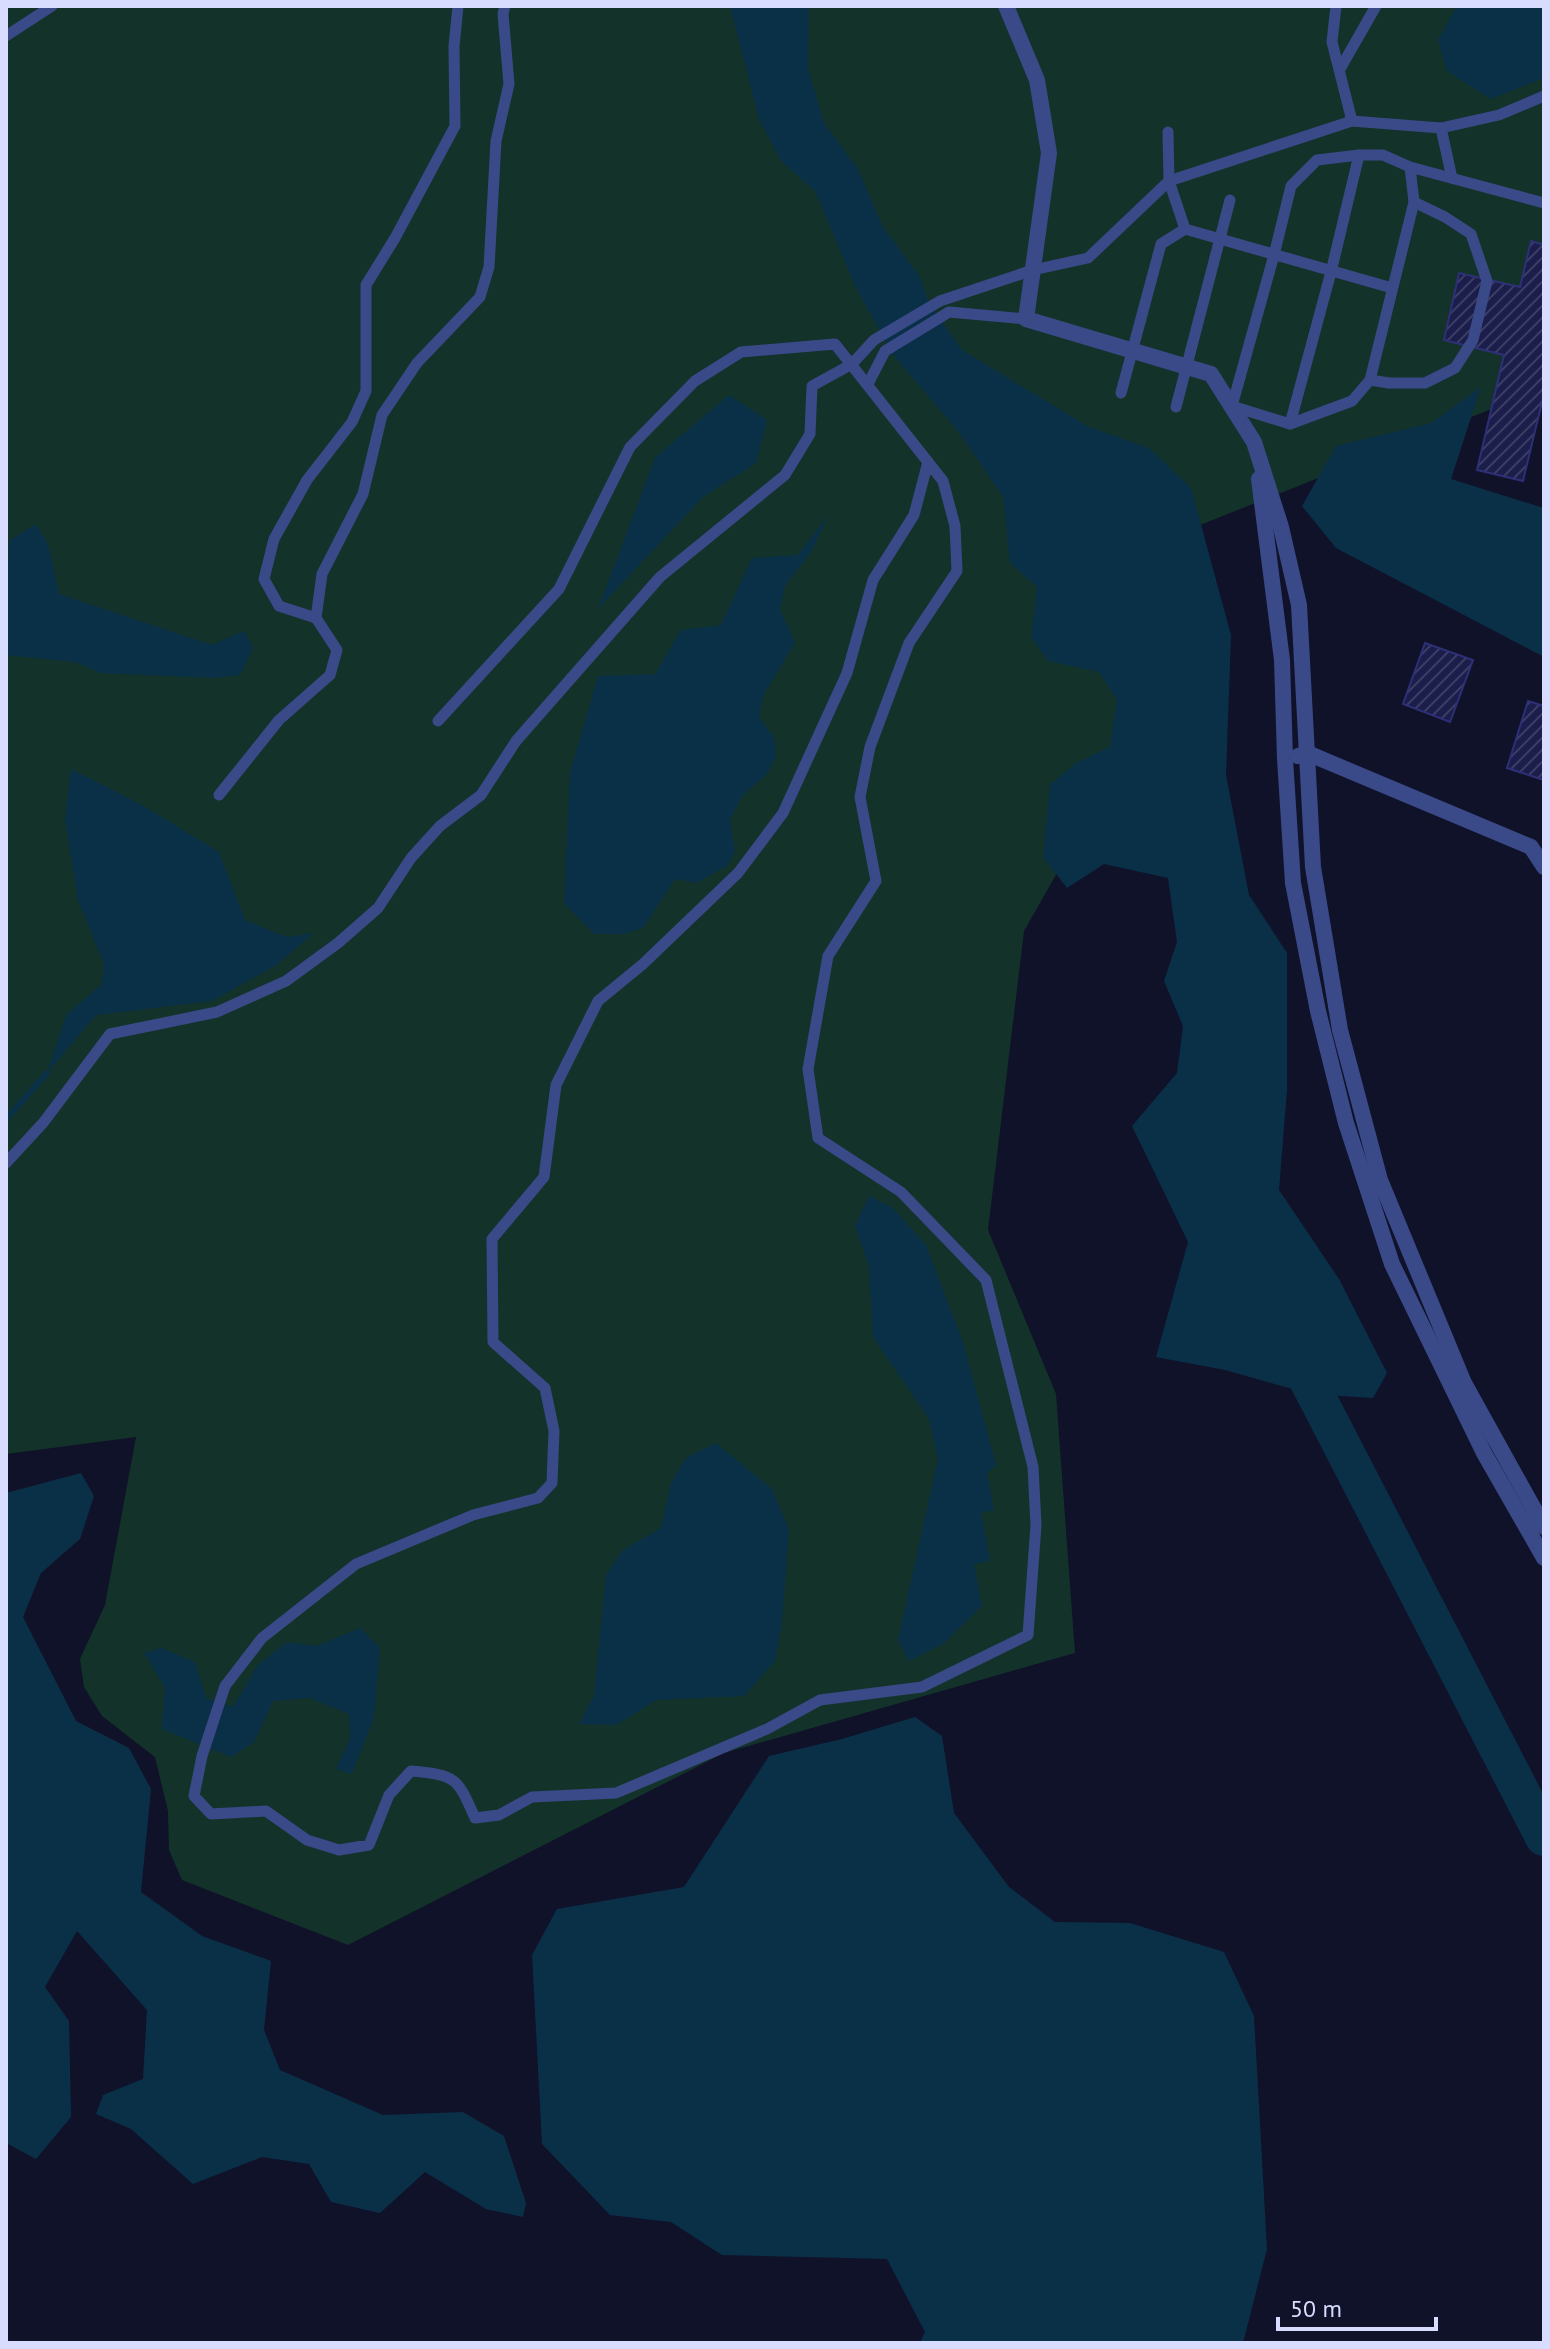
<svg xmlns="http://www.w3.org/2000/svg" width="1550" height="2349" font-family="'PT Sans',sans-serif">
	<defs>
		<pattern id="building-hatch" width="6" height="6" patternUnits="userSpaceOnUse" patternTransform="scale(2)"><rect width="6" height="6" fill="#1b1d4a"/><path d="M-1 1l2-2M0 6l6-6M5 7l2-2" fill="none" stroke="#3b3d65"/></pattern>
	</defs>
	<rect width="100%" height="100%" fill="#101229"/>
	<path fill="#13332a" d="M6 6H1544V388L1185 531 1155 701 1024 931 988 1230 1056 1394 1075 1653 724 1753 348 1945 182 1880 169 1850 168 1811 155 1757 102 1716 84 1687 80 1659 105 1605 136 1437 6 1454Z"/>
	<g fill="#0a3048">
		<path d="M730 6H809L808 68 824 123 858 169 883 227 920 277 928 301 962 350 1087 426 1149 448 1191 488 1231 635 1226 775 1249 895 1287 953V1090L1279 1190 1339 1279 1387 1373 1373 1398 1310 1394 1225 1370 1156 1357 1188 1242 1132 1126 1177 1073 1183 1026 1164 981 1177 942 1168 878 1104 864 1067 888 1043 857 1050 785 1076 763 1110 747 1117 700 1099 672 1048 661 1031 637 1037 587 1010 563 1003 497 958 431 893 355 855 286 815 191 781 161 759 119Z"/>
		<path d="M1457 6H1544V78L1491 99 1447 71 1438 40Z"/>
		<path d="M1481 387 1451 479 1544 508V657L1336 548 1302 506 1336 446 1431 423Z"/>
		<path d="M729 395 767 420 756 463 703 497 598 609 655 458Z"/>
		<path d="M829 514 811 552 785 586 780 609 795 643 764 694 759 717 774 738 776 756 767 774 742 796 730 820 735 852 727 866 696 883 675 879 643 928 623 934H594L564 903 570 773 598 676 655 674 681 630 721 625 752 558 798 555Z"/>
		<path d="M36 524 48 544 59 594 212 645 244 631 253 648 240 675 214 678 101 673 75 662 6 655V588L10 540Z"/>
		<path d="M71 769 142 805 219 852 245 920 287 937 314 933 275 966 212 1001 96 1015 47 1073 66 1015 102 984 104 964 78 900 65 819Z"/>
		<path d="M869 1196 893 1208 926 1245 963 1342 996 1465 987 1473 994 1510 981 1513 990 1561 974 1564 982 1606 944 1643 909 1661 898 1640 938 1459 929 1419 873 1337 869 1266 855 1226Z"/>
		<path d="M716 1443 772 1489 789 1530 782 1623 775 1661 744 1696 657 1700 616 1725 579 1724 594 1696 606 1575 622 1551 661 1528 671 1483 686 1458Z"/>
		<path d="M81 1473 94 1496 80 1539 41 1573 23 1617 76 1721 129 1748 151 1789 141 1892 202 1936 271 1961 264 2030 280 2070 383 2115 463 2112 504 2136 526 2203 523 2217 486 2209 425 2172 380 2213 331 2202 309 2164 262 2157 193 2184 131 2129 96 2114 103 2095 143 2079 147 2010 77 1931 45 1987 69 2021 71 2117 36 2159 6 2143V1493Z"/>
		<path d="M360 1628 380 1648 374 1717 352 1774 336 1769 350 1739 349 1714 310 1698 273 1701 254 1742 231 1757 162 1729 165 1687 144 1653 161 1648 195 1662 206 1698 233 1707 257 1666 287 1642 317 1646Z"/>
		<path d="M915 1717 942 1736 954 1813 1009 1887 1055 1922 1130 1923 1224 1952 1254 2016 1267 2249 1243 2343H920L925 2332 887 2259 722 2255 671 2222 610 2215 542 2144 532 1955 557 1909 684 1887 769 1756 842 1739Z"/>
	</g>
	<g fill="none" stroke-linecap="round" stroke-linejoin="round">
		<path stroke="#0a3048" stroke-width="6" d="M6 1119 47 1073"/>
		<path stroke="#0a3048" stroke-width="38" d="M1291 1347 1544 1837"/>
	</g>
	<g fill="url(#building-hatch)" stroke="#2d3077" stroke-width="2">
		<path d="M1531 241 1544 245V394L1523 481 1477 470 1504 355 1444 340 1459 273 1520 287Z"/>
		<path d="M1425 643 1473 660 1450 722 1403 704Z"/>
		<path d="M1528 701 1544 706V780L1507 768Z"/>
	</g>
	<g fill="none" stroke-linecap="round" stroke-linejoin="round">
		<g stroke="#3a4a89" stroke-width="11">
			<path d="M458 6 454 46 455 126 395 238 366 285V391L352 422 307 480 274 539 264 579 279 606 316 618 322 574 363 494 382 415 417 363 480 297 489 267 496 141 509 84 503 14 505 6"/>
			<path d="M1336 6 1332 42 1352 121"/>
			<path d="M6 36 52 6"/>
			<path d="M1340 69 1376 6"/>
			<path d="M1441 128 1499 115 1544 96"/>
			<path d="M1168 132 1169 181 1185 229"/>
			<path d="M1410 167 1414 202 1370 380 1352 401 1290 424 1232 406 1274 255 1291 186 1317 160 1359 155H1383L1410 167 1544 203"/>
			<path d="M1370 380 1389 383H1425L1455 368 1473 340 1487 281 1471 234 1445 217 1414 202"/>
			<path d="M868 384 885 351 949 312 1026 319"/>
			<path d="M1121 393 1161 244 1185 229 1392 288"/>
			<path d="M1176 407 1230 200"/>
			<path d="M1290 424 1331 272 1359 155"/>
			<path d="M928 462 943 481 955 526 957 571 909 643 870 747 860 797 876 881 828 956 808 1069 818 1138 901 1192 986 1280 1033 1467 1036 1525 1028 1635 922 1687 820 1700 767 1729 616 1793 532 1797 499 1815 475 1818C457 1777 456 1775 411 1771L389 1795 369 1845 339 1850 307 1840 266 1811 211 1814 194 1796 202 1756 225 1686 262 1638 356 1564 473 1515 538 1498 552 1483 554 1431 545 1388 493 1342 492 1239 544 1177 556 1085 598 1001 643 964 738 873 783 813 847 673 873 580 914 515Z"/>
			<path d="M438 721 559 589 630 447 695 381 741 352 835 344 928 462"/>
			<path d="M219 795 279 720 330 675 337 650 316 618"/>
			<path d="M6 1163 43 1123 110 1034 217 1012 286 981 338 943 378 908 411 858 440 826 481 795 516 741 660 577 785 475 810 434 812 386 852 364 874 340 940 301 1033 270 1088 258 1169 181 1352 121 1441 128 1452 178"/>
		</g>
		<g stroke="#3a4a89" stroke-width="16">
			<path d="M1006 6 1037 80 1049 153 1026 319 1211 374 1254 442 1281 527 1299 605 1313 867 1340 1030 1380 1180 1464 1383 1544 1527"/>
			<path d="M1259 479 1282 660 1285 759 1293 883 1318 1011 1346 1123 1392 1264 1484 1453 1544 1558"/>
			<path d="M1298 756 1307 753 1531 847 1544 867"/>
		</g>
	</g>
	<rect width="1550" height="2349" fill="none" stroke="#d8ddff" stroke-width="16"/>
	<path d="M1278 2317v12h158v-12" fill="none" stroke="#d8ddff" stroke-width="4"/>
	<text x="1290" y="2317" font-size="24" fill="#d8ddff" stroke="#101229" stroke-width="6" paint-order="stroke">50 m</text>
</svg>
